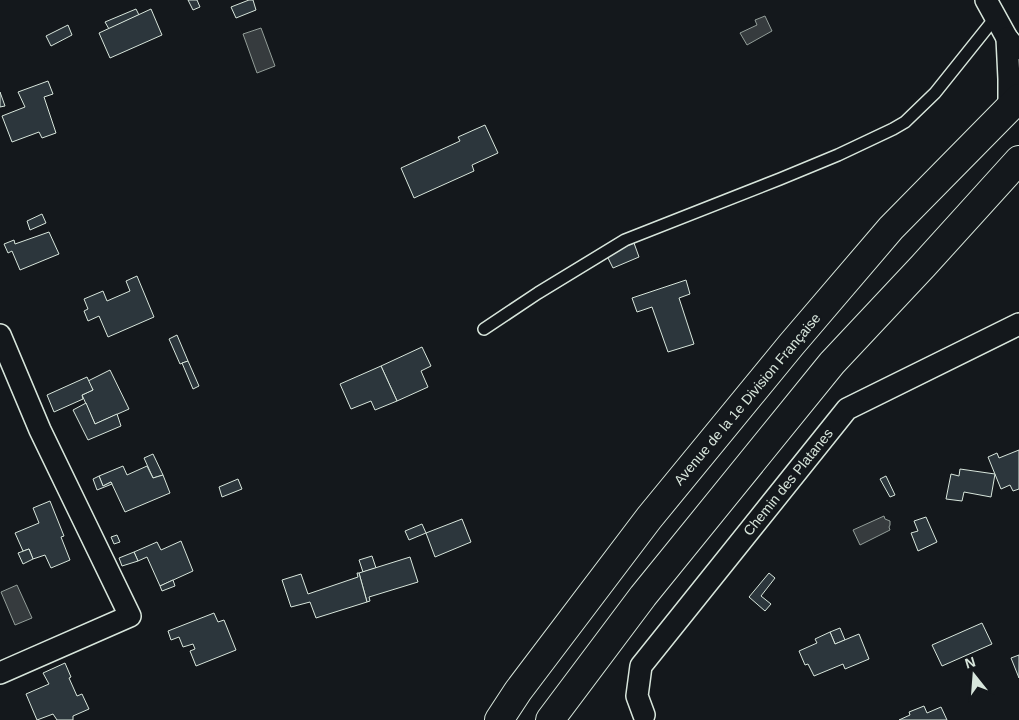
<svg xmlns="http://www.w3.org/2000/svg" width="1019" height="720" font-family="Helvetica,sans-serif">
	<rect width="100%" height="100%" fill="#14181c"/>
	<g fill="#363b3e" stroke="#939e99">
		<path d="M765 16 772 31 747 45 740 33 757 25 755 20Z"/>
		<path d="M261 28 275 66 257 73 243 34Z"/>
		<path d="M884 516 885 519 890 521V525L889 527 890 530 860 545 853 530Z"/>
		<path d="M17 585 32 618 15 625 1 592Z"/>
	</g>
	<g fill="#2c363c" stroke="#d8e6dc">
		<path d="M188 0H197L200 7 193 10Z"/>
		<path d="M249 0H253L256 10 236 18 231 7Z"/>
		<path d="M136 9 139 15 109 29 105 22Z"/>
		<path d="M151 9 162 35 110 58 99 33Z"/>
		<path d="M68 25 72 35 51 46 46 36Z"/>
		<path d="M48 81 53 94 44 97 56 133 42 138 39 132 12 142 2 116 25 107 18 92Z"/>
		<path d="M0 92 5 106 0 107Z"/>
		<path d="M485 125 498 153 472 165 474 171 414 198 401 168 460 141 458 137Z"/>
		<path d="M42 214 46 223 30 230 27 221Z"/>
		<path d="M49 232 59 254 20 270 12 251 8 253 4 244 14 240 15 244Z"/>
		<path d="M634 243 639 257 613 268 606 254Z"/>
		<path d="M137 276 154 317 108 337 99 316 88 321 84 311 88 309 84 299 103 291 107 301 130 291 126 281Z"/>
		<path d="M686 280 690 294 679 298 694 344 668 352 652 307 637 312 632 298Z"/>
		<path d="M177 335 188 361 180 364 169 339Z"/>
		<path d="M422 347 431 366 421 371 428 387 397 401 381 366Z"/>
		<path d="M188 361 199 386 193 389 182 363Z"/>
		<path d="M381 366 397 401 375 410 371 401 351 409 340 384Z"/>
		<path d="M110 370 129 409 95 424 82 395 93 390 88 381Z"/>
		<path d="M87 377 93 390 82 395 83 399 54 412 47 395Z"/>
		<path d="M86 403 95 424 117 414 121 426 88 440 73 410Z"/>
		<path d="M1019 450V489L1013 491 1010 485 1001 489 988 457 997 453 999 458Z"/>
		<path d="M153 454 163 475 153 478 144 458Z"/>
		<path d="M123 466 127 475 147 466 153 478 163 475 170 493 125 512 111 482 103 486 99 476Z"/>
		<path d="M960 469 995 474 991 497 964 492 962 501 946 499 951 474 959 476Z"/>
		<path d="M99 476 103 486 111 482 112 484 97 490 93 479Z"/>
		<path d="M886 476 895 495 890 497 880 479Z"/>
		<path d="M238 479 242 489 222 497 219 487Z"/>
		<path d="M50 501 64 536 61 537 70 560 51 568 45 555 33 559 29 549 23 551 15 533 39 523 33 508Z"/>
		<path d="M926 517 937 542 918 551 911 533 918 531 914 521Z"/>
		<path d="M462 519 471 542 435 557 426 533Z"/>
		<path d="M422 524 426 533 409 540 405 531Z"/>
		<path d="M117 535 120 542 114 544 111 537Z"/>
		<path d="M181 541 193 571 160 586 147 557 138 561 134 552 157 542 161 550Z"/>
		<path d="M29 549 33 559 23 564 18 553Z"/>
		<path d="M134 552 138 561 122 566 119 558Z"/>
		<path d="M372 556 376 568 363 572 359 560Z"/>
		<path d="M410 557 418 582 369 597 370 601 367 602 359 573Z"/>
		<path d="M357 573H359L367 602 316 618 310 602 291 607 282 580 301 574 308 594 358 577Z"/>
		<path d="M769 573 775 578 761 596 771 604 765 611 749 597Z"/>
		<path d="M173 580 175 586 162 591 160 586Z"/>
		<path d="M214 613 218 622 224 620 236 650 196 666 190 651 195 649 193 644 183 647 179 637 171 640 168 631Z"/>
		<path d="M982 623 992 644 942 666 932 645Z"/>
		<path d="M840 628 845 640 835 644 830 632Z"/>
		<path d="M830 632 835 644 859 634 869 659 845 669 843 664 814 676 808 664 805 665 799 651 817 643 815 639Z"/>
		<path d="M1019 655V678L1011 658Z"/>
		<path d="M65 663 71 677 69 678 77 696 82 694 89 709 73 716V720H57L53 714 37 720 26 694 49 684 43 673Z"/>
		<path d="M924 706 927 713 941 707 947 720H899L910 715 909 712Z"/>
	</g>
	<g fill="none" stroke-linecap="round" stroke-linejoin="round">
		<defs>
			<path id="lane" d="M484 329 538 293 625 240 780 179 838 155 893 129 905 122 935 93 995 18"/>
			<g id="street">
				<path d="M986 0 1007 38 1016 49"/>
				<path d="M1007 38 1009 79V108"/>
				<path d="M0 335 40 430 130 616 0 673"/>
				<path d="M644 715 637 696 641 666 847 409 1019 324"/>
			</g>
			<g id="highway">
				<path d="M499 720 518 691 649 518 791 345 891 228 1019 98"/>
				<path d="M550 720 643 596 832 363 923 266 1019 160"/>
			</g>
		</defs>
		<use href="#lane" stroke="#d8e6dc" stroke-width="14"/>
		<use href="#street" stroke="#d8e6dc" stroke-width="24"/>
		<use href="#highway" stroke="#d8e6dc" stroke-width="30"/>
		<use href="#lane" stroke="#14181c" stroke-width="11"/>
		<use href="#street" stroke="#14181c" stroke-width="21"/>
		<use href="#highway" stroke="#14181c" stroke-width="28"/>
	</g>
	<g text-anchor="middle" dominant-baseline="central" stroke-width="4" stroke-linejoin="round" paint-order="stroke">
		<g font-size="14" fill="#d8e6dc" stroke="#14181c">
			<text transform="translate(747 399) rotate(-50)">Avenue de la 1e Division Française</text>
			<text transform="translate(788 482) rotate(-51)">Chemin des Platanes</text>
		</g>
	</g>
	<g transform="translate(974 675) rotate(343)" stroke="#14181c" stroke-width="4" paint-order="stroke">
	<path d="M0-4L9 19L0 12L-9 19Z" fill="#d8e6dc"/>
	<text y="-8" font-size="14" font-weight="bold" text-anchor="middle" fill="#d8e6dc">N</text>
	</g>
</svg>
